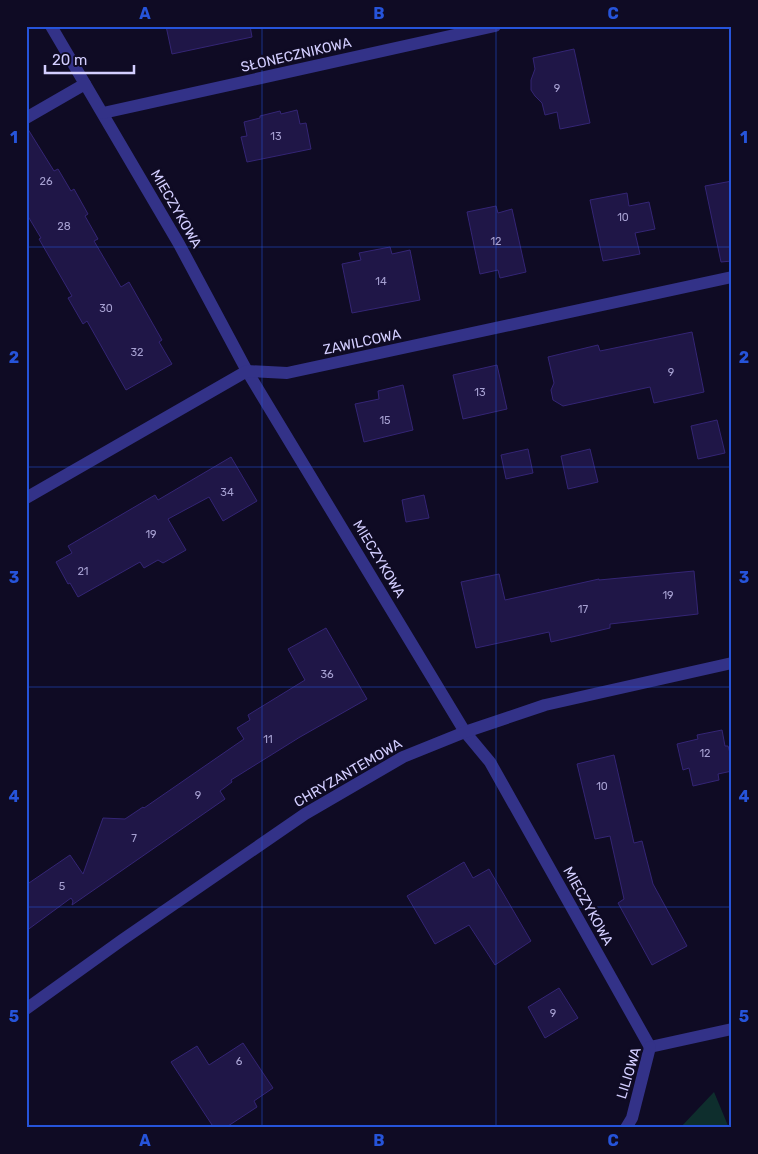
<svg xmlns="http://www.w3.org/2000/svg" width="758" height="1154" font-family="Rubik,sans-serif">
	<rect width="100%" height="100%" fill="#0f0b24"/>
	<path fill="#0e2e2d" d="M714 1092 729 1128H680Z"/>
	<g fill="#1f1647" stroke="#342575">
		<path d="M166 26H250L252 37 172 54Z"/>
		<path d="M574 49 590 123 560 129 557 112 545 115 542 103 535 96 531 90V80L535 69 533 58Z"/>
		<path d="M297 110 300 124 306 123 311 149 247 162 241 137 247 136 244 122 260 118V116L280 111 281 114Z"/>
		<path d="M26 126 54 171 58 169 71 191 74 189 88 214 85 216 98 239 94 241 121 287 129 282 162 340 159 342 172 364 126 390 87 321 83 324 68 298 72 296 39 239 41 238 26 213Z"/>
		<path d="M732 181V261L721 262 705 186Z"/>
		<path d="M627 193 629 206 649 202 655 229 635 233 640 254 603 261 590 200Z"/>
		<path d="M496 206 498 213 512 209 526 272 500 278 498 270 480 274 467 212Z"/>
		<path d="M390 247 392 254 410 250 420 300 352 313 342 264 361 260 359 253Z"/>
		<path d="M692 332 704 392 654 403 650 387 563 406 553 400 551 390 554 383 548 357 598 345 600 351Z"/>
		<path d="M497 365 507 409 463 419 453 375Z"/>
		<path d="M403 385 413 430 364 442 355 404 379 399 378 391Z"/>
		<path d="M717 420 725 453 698 459 691 426Z"/>
		<path d="M528 449 533 473 506 479 501 455Z"/>
		<path d="M590 449 598 482 568 489 561 456Z"/>
		<path d="M231 457 257 501 223 521 209 497 168 519 186 550 163 563 158 560 144 568 140 562 78 597 70 583 68 584 56 562 72 553 68 546 155 495 158 500Z"/>
		<path d="M424 495 429 518 406 522 402 500Z"/>
		<path d="M694 571 698 614 610 624V628L551 642 549 632 476 648 461 582 499 574 505 600 599 579V580Z"/>
		<path d="M326 628 367 699 300 737 231 780 232 782 220 791 225 799 72 905 73 901 71 898 26 931V885L70 855 83 874 103 818 125 819 143 807 144 808 244 739 237 728 250 720 248 715 305 680 288 649Z"/>
		<path d="M722 730 725 746H728L732 760V771L718 774 719 780 693 786 689 768 683 770 677 744 698 739 697 735Z"/>
		<path d="M614 755 634 843 642 841 653 884 687 946 652 965 618 903 624 899 610 836 595 839 577 764Z"/>
		<path d="M464 862 473 878 489 869 531 941 495 965 469 925 435 944 407 896Z"/>
		<path d="M559 988 578 1018 545 1038 528 1007Z"/>
		<path d="M243 1043 273 1088 254 1101 257 1107 225 1128H214L171 1062 197 1046 209 1065Z"/>
	</g>
	<g fill="none" stroke-linecap="round" stroke-linejoin="round">
		<g stroke="#333288" stroke-width="12">
			<path d="M51 26 179 244 247 371 465 732 490 762 650 1047"/>
			<path d="M103 113 495 26"/>
			<path d="M26 118 85 84"/>
			<path d="M26 498 247 371 287 373 732 277"/>
			<path d="M26 1009 122 940 305 814 403 757 465 732 545 705 732 663"/>
			<path d="M650 1047 732 1029"/>
			<path d="M626 1128 632 1118 650 1047"/>
		</g>
	</g>
	<path fill="none" stroke="#2654da" stroke-width="1" stroke-opacity="0.55" d="M262 26V1128M496 26V1128M26 247H732M26 467H732M26 687H732M26 907H732"/>
	<g text-anchor="middle" dominant-baseline="central" stroke-width="5" stroke-linejoin="round" paint-order="stroke">
		<g font-size="11" fill="#a6a0d1">
			<text x="557" y="88">9</text>
			<text x="276" y="136">13</text>
			<text x="46" y="181">26</text>
			<text x="623" y="217">10</text>
			<text x="64" y="226">28</text>
			<text x="496" y="241">12</text>
			<text x="381" y="281">14</text>
			<text x="106" y="308">30</text>
			<text x="137" y="352">32</text>
			<text x="671" y="372">9</text>
			<text x="480" y="392">13</text>
			<text x="385" y="420">15</text>
			<text x="227" y="492">34</text>
			<text x="151" y="534">19</text>
			<text x="83" y="571">21</text>
			<text x="668" y="595">19</text>
			<text x="583" y="609">17</text>
			<text x="327" y="674">36</text>
			<text x="268" y="739">11</text>
			<text x="705" y="753">12</text>
			<text x="602" y="786">10</text>
			<text x="198" y="795">9</text>
			<text x="134" y="838">7</text>
			<text x="62" y="886">5</text>
			<text x="553" y="1013">9</text>
			<text x="239" y="1061">6</text>
		</g>
		<g font-size="14" fill="#d3ceff" stroke="#0f0b24">
			<text transform="translate(296 55) rotate(-13)">SŁONECZNIKOWA</text>
			<text transform="translate(176 209) rotate(60)">MIECZYKOWA</text>
			<text transform="translate(362 342) rotate(-12)">ZAWILCOWA</text>
			<text transform="translate(379 559) rotate(59)">MIECZYKOWA</text>
			<text transform="translate(348 773) rotate(-30)">CHRYZANTEMOWA</text>
			<text transform="translate(588 906) rotate(61)">MIECZYKOWA</text>
			<text transform="translate(629 1073) rotate(-73)">LILIOWA</text>
		</g>
	</g>
	<rect width="758" height="1154" fill="none" stroke="#0f0b24" stroke-width="55"/>
	<path d="M45 65v8h89v-8" fill="none" stroke="#d3ceff" stroke-width="2.5"/>
	<text x="52" y="65" font-size="15" fill="#d3ceff" stroke="#0f0b24" stroke-width="4" paint-order="stroke">20 m</text>
	<rect x="28" y="28" width="702" height="1098" fill="none" stroke="#2654da" stroke-width="2"/>
	<g font-size="16" text-anchor="middle" font-weight="bold" fill="#2654da">
		<text x="145" y="19">A</text>
		<text x="379" y="19">B</text>
		<text x="613" y="19">C</text>
		<text x="14" y="143">1</text>
		<text x="744" y="143">1</text>
		<text x="14" y="363">2</text>
		<text x="744" y="363">2</text>
		<text x="14" y="583">3</text>
		<text x="744" y="583">3</text>
		<text x="14" y="802">4</text>
		<text x="744" y="802">4</text>
		<text x="14" y="1022">5</text>
		<text x="744" y="1022">5</text>
		<text x="145" y="1146">A</text>
		<text x="379" y="1146">B</text>
		<text x="613" y="1146">C</text>
	</g>
</svg>
